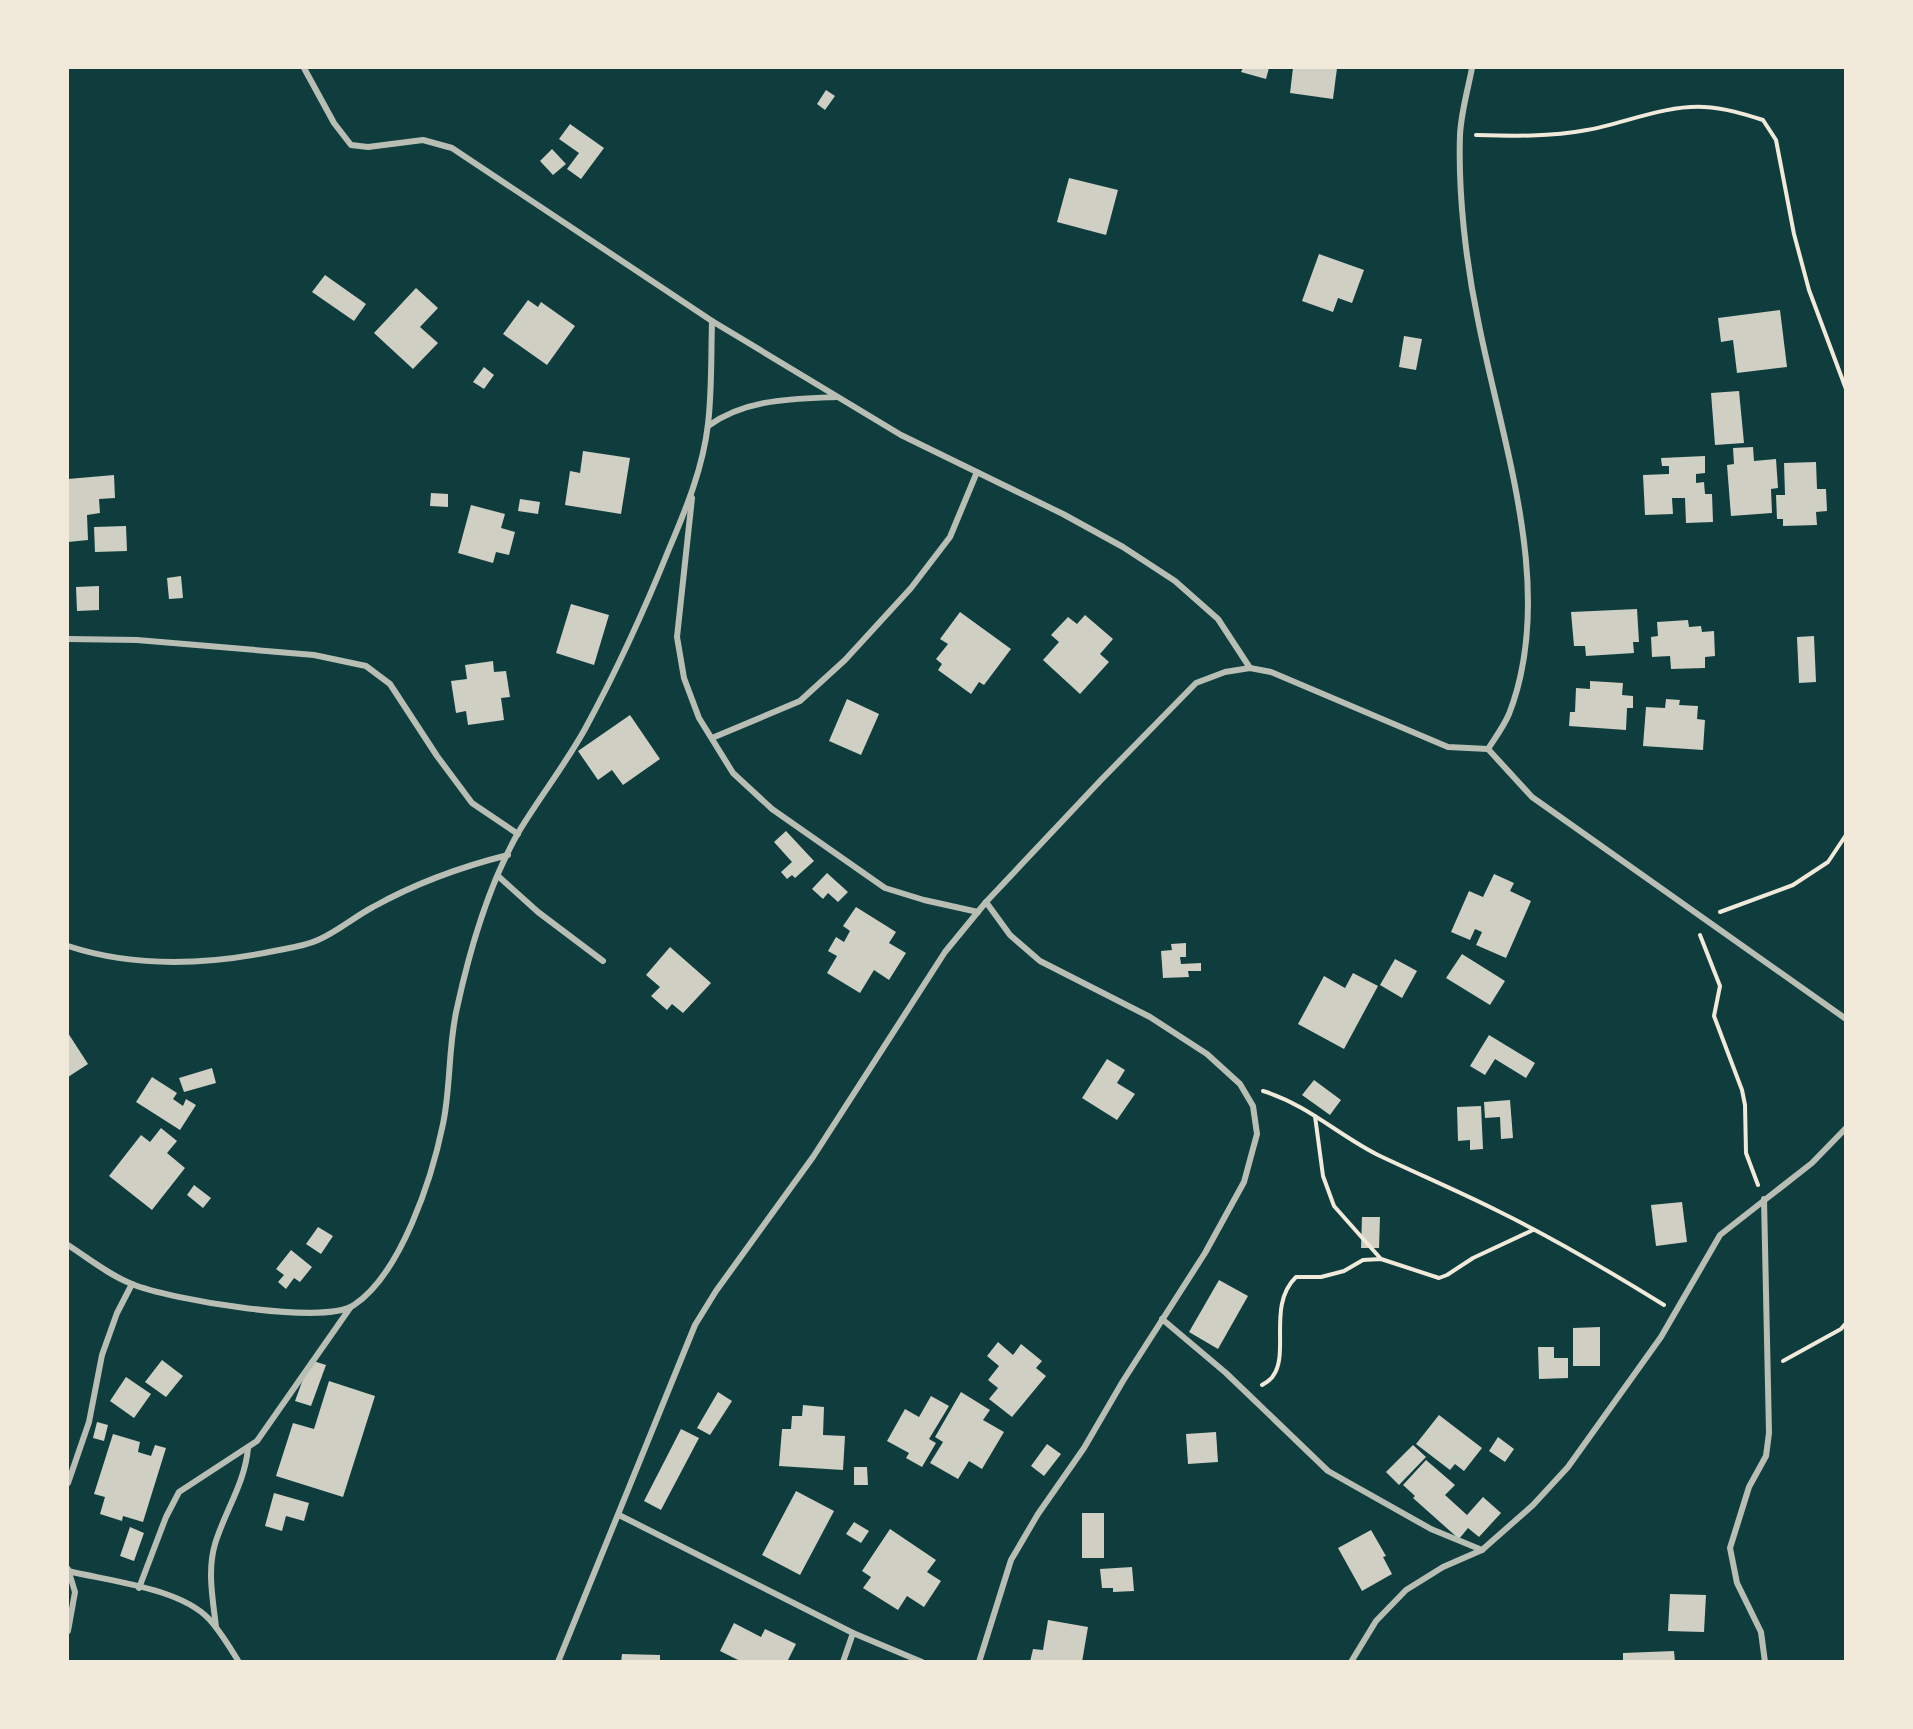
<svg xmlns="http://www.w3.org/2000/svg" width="1913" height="1729" font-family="'Source Sans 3',sans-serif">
	<rect width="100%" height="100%" fill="#0f3d3e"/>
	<g fill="#cfcfc3">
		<path d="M1243 68H1269L1266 79 1241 72Z"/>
		<path d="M1293 68H1337L1333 99 1290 93Z"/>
		<path d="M826 90 835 96 825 110 817 104Z"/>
		<path d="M570 124 604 148 581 179 567 169 579 153 559 139Z"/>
		<path d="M552 149 566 164 553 175 540 161Z"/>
		<path d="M1069 178 1118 190 1106 235 1057 222Z"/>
		<path d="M1319 254 1364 270 1352 303 1338 298 1333 312 1302 301Z"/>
		<path d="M325 275 366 304 354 321 312 292Z"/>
		<path d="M416 288 438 308 420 327 438 343 413 369 374 333Z"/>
		<path d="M528 300 538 307 541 302 575 326 547 365 503 334Z"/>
		<path d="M1780 310 1787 367 1737 373 1733 340 1721 342 1718 318Z"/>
		<path d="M1404 336 1422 339 1416 370 1399 367Z"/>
		<path d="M484 367 494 375 484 389 473 382Z"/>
		<path d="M1739 391 1744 443 1715 445 1711 393Z"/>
		<path d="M1753 447 1754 461 1776 459 1778 488 1771 489 1772 513 1731 516 1727 465 1734 464 1733 448Z"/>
		<path d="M583 451 630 458 621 514 565 505 570 471 580 473Z"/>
		<path d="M1705 456V473L1696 474V483L1704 482 1705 494H1712L1713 522 1686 523 1685 498H1672L1673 514 1645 515 1643 475 1669 474V466H1662L1661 458Z"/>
		<path d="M1816 462 1817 489H1826L1827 511 1816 512 1817 525 1783 526V519H1777L1776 495H1785L1784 463Z"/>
		<path d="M114 475 115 498 99 499 100 513 87 515 88 540 68 542V479Z"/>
		<path d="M431 493 448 494V507L430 506Z"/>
		<path d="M520 499 540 502 538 514 518 511Z"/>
		<path d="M471 505 505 514 501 528 515 532 509 555 496 552 493 563 458 553Z"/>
		<path d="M126 526 127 551 95 552 94 527Z"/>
		<path d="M181 576 183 598 169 599 167 578Z"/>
		<path d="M99 586V610L77 611 76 587Z"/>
		<path d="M571 604 609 615 594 665 556 653Z"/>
		<path d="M1637 609 1639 642H1633L1634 653 1586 656 1585 646H1574L1571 612Z"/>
		<path d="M960 612 1011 649 984 685 979 682 971 694 938 670 942 664 936 659 948 644 940 639Z"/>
		<path d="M1085 615 1113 639 1100 654 1109 662 1080 694 1043 660 1059 642 1051 635 1068 617 1077 624Z"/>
		<path d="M1688 620 1689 627 1701 626 1702 632 1714 631 1715 656 1705 657V668L1671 669 1670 656 1652 657 1651 637 1658 636 1657 622Z"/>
		<path d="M1814 636 1816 682 1799 683 1797 637Z"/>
		<path d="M493 661 494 672 506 671 510 697 501 698 504 720 468 725 466 711 456 713 451 681 467 679 465 665Z"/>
		<path d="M1590 681 1623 683 1622 695 1633 696V708H1627L1626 730 1569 726 1570 712H1575L1576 688 1590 689Z"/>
		<path d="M847 699 879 714 861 755 829 741Z"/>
		<path d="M1666 699 1680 700 1679 705 1698 706 1697 719 1705 720 1703 750 1643 746 1646 707 1665 708Z"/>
		<path d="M630 715 660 759 623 785 612 770 598 780 578 751Z"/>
		<path d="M786 831 814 861 795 878 792 875 787 879 781 872 792 862 774 842Z"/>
		<path d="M827 873 848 892 838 902 828 893 823 899 812 889Z"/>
		<path d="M1494 874 1514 883 1510 891 1531 901 1506 958 1476 945 1482 932 1475 929 1470 940 1451 932 1469 891 1483 897Z"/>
		<path d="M856 907 896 932 889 943 906 953 889 980 874 970 860 993 827 973 837 956 828 951 836 937 844 942 850 931 843 926Z"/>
		<path d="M1186 943V957H1180L1181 964 1201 963V971H1188L1189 977 1163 978 1161 951 1172 950 1171 944Z"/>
		<path d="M670 947 711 983 683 1013 672 1004 667 1010 651 996 660 987 646 975Z"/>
		<path d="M1462 954 1505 981 1490 1005 1446 978Z"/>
		<path d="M1395 959 1417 971 1402 998 1380 985Z"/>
		<path d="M1353 973 1378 986 1344 1049 1298 1024 1324 976 1345 988Z"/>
		<path d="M68 1033 88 1064 68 1077Z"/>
		<path d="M1489 1035 1535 1063 1526 1078 1495 1059 1485 1075 1470 1066Z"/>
		<path d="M1107 1059 1125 1070 1117 1083 1135 1094 1117 1120 1082 1098Z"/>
		<path d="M212 1068 216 1083 184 1092 179 1078Z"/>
		<path d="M152 1077 177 1093 173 1099 183 1106 186 1099 196 1105 180 1130 136 1102Z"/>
		<path d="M1314 1080 1341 1100 1330 1115 1302 1095Z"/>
		<path d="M1510 1100 1513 1138 1501 1139 1500 1117 1485 1118 1484 1102Z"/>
		<path d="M1481 1106 1483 1149 1470 1150V1140L1458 1141 1457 1107Z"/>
		<path d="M161 1128 177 1141 167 1153 185 1168 152 1210 109 1176 141 1135 150 1142Z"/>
		<path d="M194 1185 211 1198 203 1208 187 1195Z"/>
		<path d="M1682 1202 1687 1242 1656 1246 1651 1205Z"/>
		<path d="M1362 1217H1380L1379 1248H1361Z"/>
		<path d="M318 1227 333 1236 321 1254 306 1244Z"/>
		<path d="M291 1250 312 1267 300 1282 294 1278 286 1289 278 1282 284 1275 276 1269Z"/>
		<path d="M1219 1280 1248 1296 1218 1349 1189 1332Z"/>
		<path d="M1600 1327V1366H1573V1328Z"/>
		<path d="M998 1342 1013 1355 1021 1344 1042 1361 1036 1368 1046 1376 1012 1417 989 1399 998 1388 988 1380 999 1366 987 1356Z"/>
		<path d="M1538 1347H1554V1358H1568V1378L1539 1379Z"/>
		<path d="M162 1360 183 1376 166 1397 145 1382Z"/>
		<path d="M310 1360 326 1365 311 1406 295 1401Z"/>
		<path d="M126 1377 151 1394 134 1418 110 1401Z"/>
		<path d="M329 1381 375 1396 343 1497 276 1476 293 1423 314 1429Z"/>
		<path d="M718 1392 732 1401 710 1435 697 1428Z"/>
		<path d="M961 1392 990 1410 983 1420 1004 1432 982 1469 969 1461 958 1479 930 1463 943 1442 935 1437Z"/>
		<path d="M931 1396 949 1406 929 1439 936 1443 922 1467 906 1458 909 1453 887 1441 905 1409 919 1417Z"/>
		<path d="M803 1405 824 1407 823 1435 845 1436 843 1470 779 1466 782 1429H791L792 1416H802Z"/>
		<path d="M1439 1415 1482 1448 1464 1471 1455 1464 1450 1470 1416 1444Z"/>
		<path d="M97 1422 108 1425 104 1441 93 1438Z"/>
		<path d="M681 1429 699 1438 661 1510 644 1501Z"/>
		<path d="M1216 1432 1218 1462 1188 1464 1186 1434Z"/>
		<path d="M113 1434 140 1442 138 1452 151 1456 155 1445 166 1448 143 1522 123 1516 122 1521 100 1514 105 1497 94 1494Z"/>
		<path d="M1498 1437 1514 1449 1505 1462 1489 1451Z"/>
		<path d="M1047 1444 1061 1454 1044 1476 1031 1466Z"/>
		<path d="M1413 1445 1426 1457 1399 1485 1386 1472Z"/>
		<path d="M1426 1460 1455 1485 1445 1495 1467 1515 1483 1497 1501 1513 1479 1537 1468 1528 1459 1539 1413 1498 1415 1496 1403 1485Z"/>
		<path d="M854 1467H867L868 1485H854Z"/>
		<path d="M796 1491 834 1511 800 1575 762 1555Z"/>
		<path d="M274 1493 309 1503 304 1521 286 1516 282 1531 265 1526Z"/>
		<rect x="1082" y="1513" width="22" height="45"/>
		<path d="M854 1522 869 1531 861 1543 846 1534Z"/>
		<path d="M130 1527 144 1533 134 1561 120 1556Z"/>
		<path d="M890 1529 936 1560 927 1572 941 1581 924 1607 907 1596 898 1610 863 1588 871 1577 862 1571Z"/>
		<path d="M1371 1530 1386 1556 1383 1557 1392 1574 1362 1591 1338 1548Z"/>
		<path d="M1132 1567 1134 1591 1113 1592V1588H1102L1100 1569Z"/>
		<path d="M1670 1594 1706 1595 1704 1632 1668 1631Z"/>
		<path d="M1048 1620 1088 1627 1082 1662H1030L1033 1649 1043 1650Z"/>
		<path d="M734 1623 761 1637 765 1629 796 1644 787 1662H742L720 1651Z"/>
		<path d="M1674 1651 1675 1662H1623V1653Z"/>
		<path d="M622 1654 660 1655V1662H621Z"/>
	</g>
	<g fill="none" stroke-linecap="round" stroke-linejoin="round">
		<g stroke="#f1e9da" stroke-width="4">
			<path d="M1476 135C1513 136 1550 137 1587 130 1625 123 1665 105 1704 107 1725 108 1744 114 1763 120L1776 140 1794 234 1809 290 1846 389"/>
			<path d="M1720 912 1793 885 1828 862 1846 835"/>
			<path d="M1700 935 1720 986 1714 1016 1742 1090 1745 1105 1746 1153 1758 1185"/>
			<path d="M1263 1091C1308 1105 1338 1135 1378 1155 1418 1174 1458 1191 1498 1211 1555 1239 1609 1271 1664 1305"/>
			<path d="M1315 1116 1323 1176 1334 1206 1381 1259"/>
			<path d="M1783 1361 1841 1329 1846 1323"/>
			<path d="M1262 1385C1265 1383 1271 1380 1273 1376 1290 1353 1267 1305 1296 1277H1321L1344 1271 1363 1260 1381 1259 1439 1278 1447 1275 1473 1258 1533 1230"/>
		</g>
		<g stroke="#b8beb3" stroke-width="6">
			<path d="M304 68 334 123 351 145 368 147 423 140 452 148 712 321 901 435 1063 514 1123 547 1175 581 1218 619 1250 668"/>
			<path d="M708 426C746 399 790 399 836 397"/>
			<path d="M692 498 677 637 684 678 699 718 733 773 772 809 885 888 924 900 978 912"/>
			<path d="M68 639 137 640 314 655 366 666 390 684 437 756 472 803 518 834"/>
			<path d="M712 738 800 701 845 660 911 588 950 537 977 472"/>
			<path d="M1488 749 1532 797 1846 1019"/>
			<path d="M498 876 538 912 603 961"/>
			<path d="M68 946C135 968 206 965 274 951 289 948 305 946 318 940 337 932 354 917 373 907 416 883 460 867 508 855"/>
			<path d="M1764 1199 1769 1433 1766 1456 1749 1487 1730 1548 1737 1583 1761 1632 1765 1662"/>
			<path d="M68 1245C88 1258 109 1275 132 1284 167 1299 324 1326 354 1305 401 1274 432 1178 443 1124 451 1086 448 1046 457 1008 470 948 488 886 518 833 539 798 565 765 585 729 617 670 644 611 669 549 686 509 703 468 708 424 712 391 711 355 712 321"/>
			<path d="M1162 1319 1226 1373 1328 1471 1431 1529 1482 1550"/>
			<path d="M68 1483 89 1422 102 1355 117 1313 132 1284"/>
			<path d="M619 1515 853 1633 922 1662"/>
			<path d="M68 1571C109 1581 180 1588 209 1619 221 1632 230 1648 239 1662"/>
			<path d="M139 1588 166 1517 179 1492 257 1441 350 1308"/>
			<path d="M216 1627C213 1600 207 1571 215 1544 225 1511 245 1483 248 1448"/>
			<path d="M68 1631 75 1592 68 1569"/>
			<path d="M558 1662 695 1325 716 1291 813 1157 945 952 986 902 1101 780 1196 683 1225 672 1250 668 1271 672 1448 747 1488 749C1495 738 1504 726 1509 714 1557 591 1502 443 1478 320 1466 263 1458 193 1460 135 1461 113 1468 89 1472 68"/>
			<path d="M843 1662 853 1633"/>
			<path d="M979 1662 1011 1560 1038 1514 1084 1448 1123 1381 1205 1253 1244 1182 1257 1134 1253 1106 1240 1084 1207 1054 1150 1017 1040 961 1010 935 986 902"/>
			<path d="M1351 1662 1376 1621 1406 1590 1443 1567 1482 1550 1533 1505 1568 1467 1661 1337 1720 1235 1812 1163 1846 1128"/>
		</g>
	</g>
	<rect width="1913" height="1729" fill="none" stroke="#f1e9da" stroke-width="138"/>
</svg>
